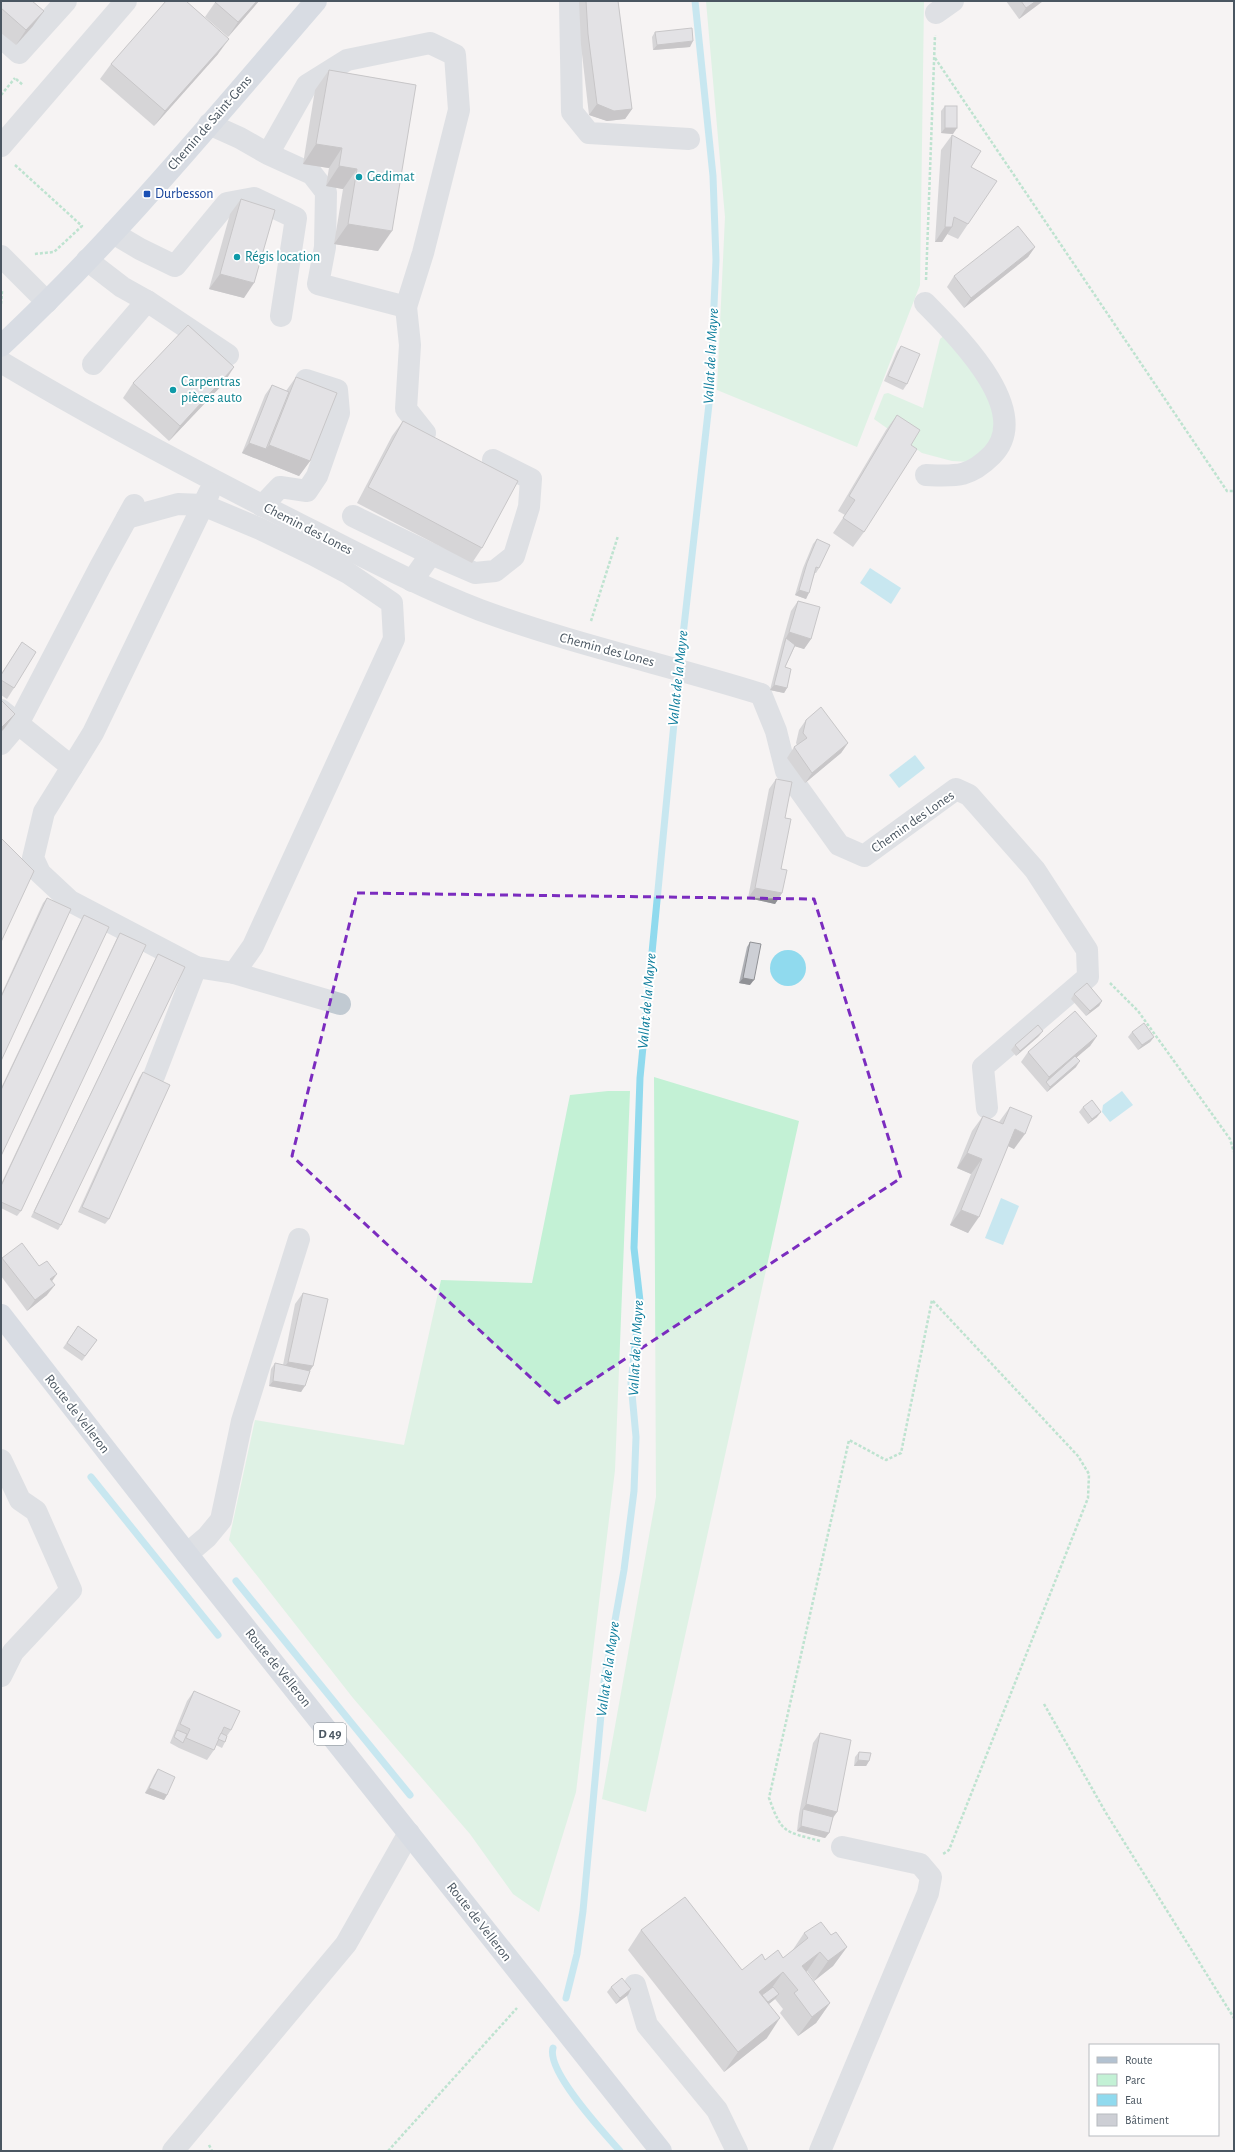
<svg xmlns="http://www.w3.org/2000/svg" width="1235" height="2152" font-family="'Alegreya Sans',sans-serif">
	<rect width="100%" height="100%" fill="#f5f3f3"/>
	<g fill="#c3f1d5">
		<path d="M706 1H924L920 285 857 447 717 390 725 217Z"/>
		<path d="M945 335 990 388 996 435 971 462 952 461 922 453 874 419 884 394 888 393 923 408 940 339Z"/>
		<path d="M654 1077 799 1121 646 1812 602 1799 656 1497Z"/>
		<path d="M608 1091H630L615 1470 576 1792 539 1912 513 1894 470 1834 353 1698 229 1540 255 1420 404 1445 441 1280 532 1283 570 1095Z"/>
	</g>
	<g fill="#90daee">
		<path d="M870 568 901 588 891 604 860 583Z"/>
		<path d="M915 755 925 768 899 788 889 775Z"/>
		<circle cx="788" cy="968" r="18"/>
		<path d="M1122 1091 1133 1105 1110 1122 1102 1112 1103 1105Z"/>
		<path d="M1001 1198 1019 1206 1003 1245 985 1238Z"/>
	</g>
	<g fill="none" stroke-linecap="round" stroke-linejoin="round">
		<g stroke="#90daee" stroke-width="7">
			<path d="M91 1477 218 1635"/>
			<path d="M236 1581 410 1795"/>
			<path d="M566 1998 577 1954 583 1911 604 1682 624 1570 634 1491 636 1437 631 1383 640 1301 634 1248 640 1078 679 671 710 395 716 260 713 176 695 1"/>
			<path d="M553 2048C546 2071 604 2133 620 2151"/>
		</g>
		<g stroke="#7ad0a6" stroke-width="2.5" stroke-dasharray="3 2" stroke-linecap="butt">
			<path d="M935 58 1227 491H1234"/>
			<path d="M16 79 23 85"/>
			<path d="M1 95 15 78"/>
			<path d="M15 165 82 226 54 252 34 254"/>
			<path d="M926 280 935 35"/>
			<path d="M1 304 2 291"/>
			<path d="M591 621 618 536"/>
			<path d="M1110 983 1138 1011 1230 1139 1234 1152"/>
			<path d="M1044 1704 1106 1813 1234 2018"/>
			<path d="M820 1841C784 1831 782 1834 769 1798L849 1440 886 1460 901 1453 932 1300 1078 1456 1089 1474 1088 1498 949 1850 943 1854"/>
			<path d="M209 2145 212 2151"/>
			<path d="M388 2151 517 2008"/>
		</g>
		<g stroke="#c1cad2" stroke-width="22">
			<path d="M570 1 572 112 589 133 689 139"/>
			<path d="M936 13 953 1"/>
			<path d="M1 37 19 53 66 1"/>
			<path d="M209 124 240 138 268 154 307 85 347 60 430 43 455 55 459 110 423 253 406 307 318 284 325 247 326 192 312 174 268 154"/>
			<path d="M1 146 126 1"/>
			<path d="M113 233 140 249 175 266 227 203 254 198 296 218 281 316"/>
			<path d="M1 256 47 302"/>
			<path d="M87 260 122 287 147 301 93 364"/>
			<path d="M147 301 228 355"/>
			<path d="M925 303C955 334 1035 410 992 455 969 478 956 476 926 475"/>
			<path d="M406 307 410 345 406 409 425 433"/>
			<path d="M1 362C98 420 198 473 299 524 359 554 418 586 480 610 572 644 668 665 761 694L776 731 786 771 839 845 864 856 956 789 969 795 1035 870 1087 950 1088 977 983 1067 987 1108"/>
			<path d="M262 506 280 487 307 491 317 476 339 413 337 390 306 380"/>
			<path d="M353 516 431 554"/>
			<path d="M127 518 178 504 203 505 258 528 312 554 348 573 392 603 394 639 253 946 234 973"/>
			<path d="M412 581 431 554 475 573 495 571 514 556 529 507 531 479 493 460"/>
			<path d="M1 710 72 767 44 812 33 858 40 873 70 901 196 967 234 973 340 1004"/>
			<path d="M1 744 18 724 100 567 134 505"/>
			<path d="M72 767 93 733 209 493"/>
			<path d="M154 1076 196 967"/>
			<path d="M1 1460 20 1500 36 1511 71 1590 13 1652 1 1676"/>
			<path d="M187 1554 207 1537 221 1520 242 1421 299 1239"/>
			<path d="M635 1985 647 2025 717 2110 737 2151"/>
			<path d="M173 2151 346 1944 409 1833"/>
			<path d="M820 2151 928 1893 931 1877 920 1864 842 1847"/>
		</g>
		<g stroke="#b3c2d1" stroke-width="22">
			<path d="M1 346C115 240 214 119 316 1"/>
			<path d="M1 1315 187 1554 661 2151"/>
		</g>
	</g>
	<g fill="#b0b2b7">
		<path d="M1 1 33 26 16 45 1 33Z"/>
		<path d="M216 1H259L228 37 205 17Z"/>
		<path d="M579 1H618L632 109 625 119 607 121 589 115 581 45Z"/>
		<path d="M1006 1H1043L1019 19Z"/>
		<path d="M655 32 690 47 653 50 652 37Z"/>
		<path d="M218 54 154 126 100 79 111 64Z"/>
		<path d="M329 70 416 85 378 251 334 244 343 189 326 186 329 168 303 164 315 90Z"/>
		<path d="M945 106 953 134 941 133V111Z"/>
		<path d="M952 135 971 167 968 224 958 239 947 234 942 242H935L941 150Z"/>
		<path d="M241 199 244 298 209 289 230 214Z"/>
		<path d="M1035 247 1028 257 964 308 947 287 954 276Z"/>
		<path d="M901 346 907 384 903 390 884 381 897 351Z"/>
		<path d="M296 377 310 461 299 476 242 453 265 395 272 385 286 391Z"/>
		<path d="M133 383H224L169 441 123 398Z"/>
		<path d="M897 415 864 532 853 547 833 533 845 515 838 511 886 430Z"/>
		<path d="M403 421 482 548 472 563 357 503 392 436Z"/>
		<path d="M817 539 819 568 816 573H815L806 599 795 595 803 568 813 544Z"/>
		<path d="M798 601 811 639 804 649 795 646 785 667 787 688 784 693 770 690 782 643 791 611Z"/>
		<path d="M22 642 14 688 7 699 1 695V674Z"/>
		<path d="M806 720 848 743 841 753 805 783 787 758 794 747 797 745 796 743 799 730Z"/>
		<path d="M776 779 785 818 781 869 782 893 775 904 748 898 769 789Z"/>
		<path d="M47 898 1 1061V995L43 903Z"/>
		<path d="M84 915 1 1156V1088L81 920Z"/>
		<path d="M120 933 21 1211 17 1216 1 1208V1184L117 938Z"/>
		<path d="M750 942V985L739 983 747 947Z"/>
		<path d="M158 954 61 1225 58 1230 31 1217 155 960Z"/>
		<path d="M1074 994 1102 1001 1099 1006 1086 1016 1071 999Z"/>
		<path d="M1132 1032 1154 1037 1150 1042 1138 1050 1128 1037Z"/>
		<path d="M1039 1036 1016 1056 1011 1050 1015 1045Z"/>
		<path d="M1097 1036 1090 1046 1076 1057V1067L1047 1092 1021 1062 1028 1052Z"/>
		<path d="M143 1072 109 1219 105 1224 78 1212 139 1078Z"/>
		<path d="M1010 1107 1014 1149 1008 1146 968 1233 950 1225 971 1174 957 1168 972 1131 983 1116 999 1122Z"/>
		<path d="M1083 1107 1097 1117 1088 1124 1079 1112Z"/>
		<path d="M2 1258 39 1266 47 1295 27 1311 1 1276V1259Z"/>
		<path d="M303 1293 313 1366 310 1371 301 1392 269 1386 271 1369 275 1363 283 1365 295 1304Z"/>
		<path d="M78 1326 97 1340 82 1361 63 1348Z"/>
		<path d="M194 1691 231 1730 227 1736 225 1742 222 1748 216 1745 214 1750 207 1760 179 1748 170 1743 187 1701Z"/>
		<path d="M820 1733 837 1812 833 1817 829 1833 825 1838 797 1831 799 1814 813 1743Z"/>
		<path d="M859 1752 869 1761 866 1766H854L855 1757Z"/>
		<path d="M158 1769 167 1795 164 1800 145 1793 154 1775Z"/>
		<path d="M641 1930 742 1970 765 1960 783 1958 792 1951 804 1933 831 1935 847 1947 833 1966 814 1981 807 1971 806 1972 830 2003 816 2023 798 2036 780 2013 783 2009 775 1999 769 2004 767 2038 724 2072 628 1950Z"/>
		<path d="M611 1987 631 1989 628 1995 616 2004 607 1992Z"/>
	</g>
	<g fill="#909195">
		<path d="M257 1H259L228 37 238 22Z"/>
		<path d="M1036 1H1043L1019 19 1026 8Z"/>
		<path d="M44 11 33 26 16 45 26 30Z"/>
		<path d="M229 39 218 54 154 126 165 111Z"/>
		<path d="M693 41 690 47 653 50 657 45Z"/>
		<path d="M597 104 632 109 625 119 607 121 589 115Z"/>
		<path d="M945 128H957L953 134 941 133Z"/>
		<path d="M316 144 342 148 329 168 303 164Z"/>
		<path d="M339 166 357 169 343 189 326 186Z"/>
		<path d="M348 224 392 231 378 251 334 244Z"/>
		<path d="M945 227H952L942 242H935Z"/>
		<path d="M1035 247 1028 257 964 308 971 298Z"/>
		<path d="M220 274 254 283 244 298 209 289Z"/>
		<path d="M234 367 224 383 169 441 180 426Z"/>
		<path d="M249 443 266 449 269 445 310 461 299 476 242 453Z"/>
		<path d="M799 590 809 593 806 599 795 595Z"/>
		<path d="M789 632 811 639 804 649 784 643 786 638Z"/>
		<path d="M774 685 787 688 784 693 770 690Z"/>
		<path d="M15 714 4 729 1 732V728Z"/>
		<path d="M848 743 841 753 805 783 812 773Z"/>
		<path d="M755 888 782 893 775 904 748 898Z"/>
		<path d="M743 978 754 980 750 985 739 983Z"/>
		<path d="M1102 1001 1099 1006 1086 1016 1090 1011Z"/>
		<path d="M1043 1031 1039 1036 1016 1056 1020 1051Z"/>
		<path d="M1097 1036 1090 1046 1047 1083 1046 1082 1049 1077Z"/>
		<path d="M1154 1037 1150 1042 1138 1050 1142 1045Z"/>
		<path d="M1080 1061 1076 1067 1047 1092 1050 1087Z"/>
		<path d="M1101 1112 1097 1117 1088 1124 1092 1119Z"/>
		<path d="M1015 1129 1025 1134 1014 1149 1004 1144Z"/>
		<path d="M967 1153 982 1159 971 1174 957 1168Z"/>
		<path d="M961 1210 979 1217 968 1233 950 1225Z"/>
		<path d="M57 1274 50 1284V1279Z"/>
		<path d="M55 1285 47 1295 27 1311 35 1300Z"/>
		<path d="M288 1362 313 1366 306 1376 281 1372Z"/>
		<path d="M273 1381 305 1386 301 1392 269 1386Z"/>
		<path d="M858 1760 869 1761 866 1766H854Z"/>
		<path d="M149 1788 167 1795 164 1800 145 1793Z"/>
		<path d="M806 1804 837 1812 830 1822 803 1809Z"/>
		<path d="M801 1826 829 1833 825 1838 797 1831Z"/>
		<path d="M847 1947 833 1966 814 1981 828 1961Z"/>
		<path d="M820 1952 807 1971 792 1983 802 1966Z"/>
		<path d="M783 1972 769 1992 750 2008 759 1992Z"/>
		<path d="M631 1989 628 1995 616 2004 620 1998Z"/>
		<path d="M779 1994 775 1999 751 2018 754 2013Z"/>
		<path d="M830 2003 816 2023 798 2036 812 2017Z"/>
		<path d="M780 2018 767 2038 724 2072 738 2052Z"/>
	</g>
	<g fill="#cdcfd5" stroke="#909195">
		<path d="M1 1H32L44 11 26 30 1 8Z"/>
		<path d="M166 1H186L229 39 165 111 111 64Z"/>
		<path d="M216 1H257L238 22 215 2Z"/>
		<path d="M586 1H618L632 109 614 111 597 104 588 34Z"/>
		<path d="M1021 1H1036L1026 8Z"/>
		<path d="M692 28 693 41 657 45 655 32Z"/>
		<path d="M329 70 416 85 392 231 348 224 357 169 339 166 342 148 316 144Z"/>
		<rect x="945" y="106" width="12" height="22"/>
		<path d="M952 135 981 151 971 167 997 181 968 224 954 217 952 227H945Z"/>
		<path d="M241 199 275 210 254 283 220 274Z"/>
		<path d="M1018 226 1035 247 971 298 954 276Z"/>
		<path d="M188 325 234 367 180 426 133 383Z"/>
		<path d="M901 346 920 354 907 384 888 376Z"/>
		<path d="M296 377 337 393 310 461 269 445Z"/>
		<path d="M272 385 289 392 266 449 249 443Z"/>
		<path d="M897 415 920 430 911 445 917 449 864 532 843 518 855 500 849 496Z"/>
		<path d="M403 421 518 481 482 548 368 487Z"/>
		<path d="M817 539 830 545 819 568 816 567 809 593 799 590 807 563Z"/>
		<path d="M798 601 820 607 811 639 789 632Z"/>
		<path d="M786 638 795 645 785 667 791 669 787 688 774 685Z"/>
		<path d="M22 642 36 652 14 688 1 680V675Z"/>
		<path d="M1 700 15 714 1 728Z"/>
		<path d="M821 707 848 743 812 773 794 747 807 738 803 733 806 720Z"/>
		<path d="M776 779 792 782 785 818 791 819 781 869 787 870 782 893 755 888Z"/>
		<path d="M1 838 34 871 1 942Z"/>
		<path d="M47 898 71 909 1 1061V997Z"/>
		<path d="M84 915 109 927 1 1156V1090Z"/>
		<path d="M120 933 146 945 21 1211 1 1202V1186Z"/>
		<path d="M750 942 761 944 754 980 743 978Z"/>
		<path d="M158 954 185 967 61 1225 34 1212Z"/>
		<path d="M1087 983 1102 1001 1090 1011 1074 994Z"/>
		<path d="M1075 1011 1097 1036 1049 1077 1028 1052Z"/>
		<path d="M1144 1023 1154 1037 1142 1045 1132 1032Z"/>
		<path d="M1038 1025 1043 1031 1020 1051 1015 1045Z"/>
		<path d="M1075 1056 1080 1061 1050 1087 1046 1082Z"/>
		<path d="M143 1072 170 1085 109 1219 82 1207Z"/>
		<path d="M1092 1100 1101 1112 1092 1119 1083 1107Z"/>
		<path d="M1010 1107 1032 1116 1025 1134 1015 1129 979 1217 961 1210 982 1159 967 1153 983 1116 1003 1124Z"/>
		<path d="M22 1243 39 1266 47 1261 57 1274 50 1279 55 1285 35 1300 2 1258Z"/>
		<path d="M303 1293 328 1299 313 1366 288 1362Z"/>
		<path d="M78 1326 97 1340 85 1356 67 1343Z"/>
		<path d="M275 1363 310 1371 305 1386 273 1381Z"/>
		<path d="M194 1691 240 1711 231 1730 224 1727 214 1750 186 1738 190 1729 180 1724Z"/>
		<path d="M177 1730 187 1734 183 1743 174 1737Z"/>
		<path d="M221 1733 227 1736 225 1742 218 1739Z"/>
		<path d="M820 1733 851 1740 837 1812 806 1804Z"/>
		<path d="M859 1752 871 1753 869 1761 858 1760Z"/>
		<path d="M158 1769 175 1777 167 1795 149 1788Z"/>
		<path d="M803 1809 833 1817 829 1833 801 1826Z"/>
		<path d="M685 1897 742 1970 762 1954 765 1960 778 1950 783 1958 808 1938 804 1933 821 1922 831 1935 836 1932 847 1947 828 1961 820 1952 802 1966 830 2003 812 2017 794 1993 798 1990 783 1972 759 1992 780 2018 738 2052 641 1930Z"/>
		<path d="M622 1978 631 1989 620 1998 611 1987Z"/>
		<path d="M773 1987 779 1994 768 2002 762 1995Z"/>
	</g>
	<path d="M0 0H1235V2152H0ZM357 893 814 899 901 1178 558 1403 292 1156Z" fill="#f5f3f3" fill-opacity=".55" fill-rule="evenodd"/>
	<path fill="none" stroke="#7b2cbf" stroke-width="3" stroke-dasharray="8 5" stroke-linejoin="round" d="M357 893 814 899 901 1178 558 1403 292 1156Z"/>
	<g fill="#0f9aa8" stroke="#fff" stroke-width="1.5">
		<circle cx="359" cy="177" r="4"/>
		<circle cx="237" cy="257" r="4"/>
		<circle cx="173" cy="390" r="4"/>
	</g>
	<rect fill="#1a4fb4" stroke="#fff" stroke-width="1.5" x="143" y="190" width="8" height="8" rx="2"/>
	<g text-anchor="middle" dominant-baseline="central" stroke-width="4" stroke-linejoin="round" paint-order="stroke">
		<rect fill="#fff" stroke="#808990" stroke-width="1" x="314" y="1723" width="32" height="22" rx="3"/>
		<g font-size="13" font-weight="bold" fill="#4a5661">
			<text x="330" y="1734">D 49</text>
		</g>
		<g font-size="14" fill="#4a5661" stroke="#fff">
			<text transform="translate(210 123) rotate(-49)">Chemin de Saint-Gens</text>
			<text transform="translate(308 529) rotate(27)">Chemin des Lones</text>
			<text transform="translate(607 650) rotate(15)">Chemin des Lones</text>
			<text transform="translate(913 822) rotate(-35)">Chemin des Lones</text>
			<text transform="translate(77 1414) rotate(52)">Route de Velleron</text>
			<text transform="translate(278 1668) rotate(51)">Route de Velleron</text>
			<text transform="translate(479 1922) rotate(52)">Route de Velleron</text>
		</g>
		<g font-size="14" fill="#0d838f" stroke="#fff" text-anchor="start">
			<text x="367" y="177">Gedimat</text>
			<text x="245" y="257">Régis location</text>
			<text x="181" y="382">Carpentras<tspan x="181" dy="16">pièces auto</tspan></text>
		</g>
		<g font-size="14" fill="#164399" stroke="#fff" text-anchor="start">
			<text x="155" y="194">Durbesson</text>
		</g>
		<g font-size="15" font-style="italic" fill="#0c7c9b" stroke="#fff">
			<text transform="translate(711 356) rotate(-87)">Vallat de la Mayre</text>
			<text transform="translate(678 678) rotate(-84)">Vallat de la Mayre</text>
			<text transform="translate(647 1001) rotate(-85)">Vallat de la Mayre</text>
			<text transform="translate(636 1348) rotate(-87)">Vallat de la Mayre</text>
			<text transform="translate(608 1669) rotate(-82)">Vallat de la Mayre</text>
		</g>
	</g>
	<rect width="1235" height="2152" fill="none" stroke="#4a5661" stroke-width="4"/>
	<rect x="1089" y="2044" width="130" height="92" fill="#ffffff" stroke="#b7bbc0"/>
	<rect x="1097" y="2057" width="20" height="6" fill="#b3c2d1" stroke="#b7bbc0"/>
	<text x="1125" y="2064" font-size="12" fill="#4a5661">Route</text>
	<rect x="1097" y="2074" width="20" height="12" fill="#c3f1d5" stroke="#b7bbc0"/>
	<text x="1125" y="2084" font-size="12" fill="#4a5661">Parc</text>
	<rect x="1097" y="2094" width="20" height="12" fill="#90daee" stroke="#b7bbc0"/>
	<text x="1125" y="2104" font-size="12" fill="#4a5661">Eau</text>
	<rect x="1097" y="2114" width="20" height="12" fill="#cdcfd5" stroke="#b7bbc0"/>
	<text x="1125" y="2124" font-size="12" fill="#4a5661">Bâtiment</text>
</svg>
